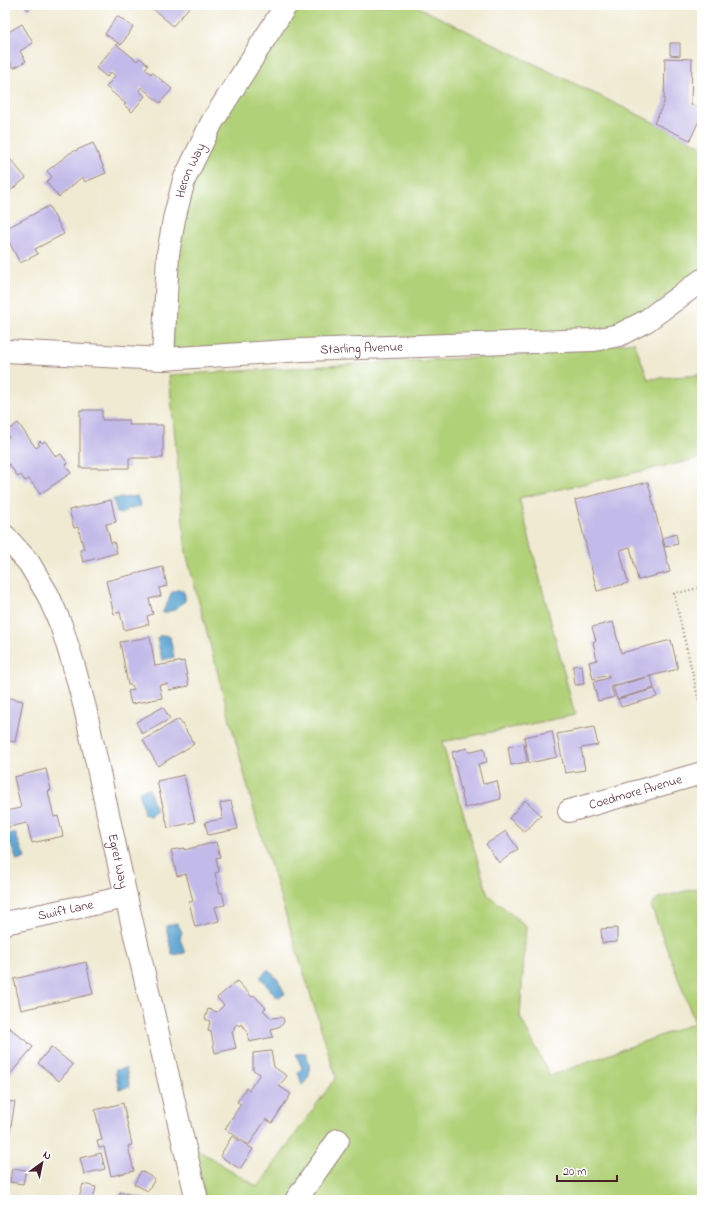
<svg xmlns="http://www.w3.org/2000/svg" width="707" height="1205" font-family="'Indie Flower',sans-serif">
	<rect width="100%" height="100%" fill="#fff"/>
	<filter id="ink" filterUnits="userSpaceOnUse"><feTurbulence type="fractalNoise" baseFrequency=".025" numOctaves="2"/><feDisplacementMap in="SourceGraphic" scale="8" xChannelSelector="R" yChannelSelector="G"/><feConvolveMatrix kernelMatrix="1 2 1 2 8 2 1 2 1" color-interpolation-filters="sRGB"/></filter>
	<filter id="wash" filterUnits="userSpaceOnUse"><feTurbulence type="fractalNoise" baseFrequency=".012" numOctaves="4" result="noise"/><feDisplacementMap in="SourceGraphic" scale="16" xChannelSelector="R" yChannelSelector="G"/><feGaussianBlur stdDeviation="0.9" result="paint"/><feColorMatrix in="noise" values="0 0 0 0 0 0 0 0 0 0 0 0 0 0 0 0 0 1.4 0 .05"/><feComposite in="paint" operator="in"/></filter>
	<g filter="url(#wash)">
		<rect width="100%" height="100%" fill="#efead1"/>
		<g fill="#b1d178" stroke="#7e7852">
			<path d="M297 5H414L702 146V268L643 314 599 332 173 355V291L188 196 218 126Z"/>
			<path d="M634 342 648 379 699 375 702 386V458L519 498 575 715 442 742 488 895 526 926 520 1017 550 1076 695 1023 651 906 658 898 702 887V1196L689 1200H206L193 1147 258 1187 336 1077 257 822 186 553 169 375 484 357 560 352Z"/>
		</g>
		<g fill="#5aa4d2" stroke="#52627e">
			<path d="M137 496 141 506 128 509 121 514 117 513 113 499Z"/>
			<path d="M179 589 183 591 185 595V601L174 610 163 613V611L168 602 171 593Z"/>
			<path d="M166 635 170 637 174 657 162 660 157 639 159 636Z"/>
			<path d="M149 788 156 812 153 813 151 816H148L147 814 144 815 139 791Z"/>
			<path d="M15 832 25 858 17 861 7 835Z"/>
			<path d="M177 923 182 932 180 938 185 953 172 955 166 926Z"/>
			<path d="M268 969 278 980 285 994 277 998 260 977Z"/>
			<path d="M306 1053C310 1065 313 1076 302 1085L298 1072 302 1068 296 1054Z"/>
			<path d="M126 1068 130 1087 119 1089 115 1070Z"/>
		</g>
		<g id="blocks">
			<g fill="#c2bae8">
				<path d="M24 5H34L28 10Z"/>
				<path d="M154 5H191L173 26 152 8Z"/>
				<path d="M117 16 133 27 121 45 105 34Z"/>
				<path d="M22 24 33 43 20 51 26 61 14 68 9 61 5 64V34Z"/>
				<path d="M670 43H680V56L670 55Z"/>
				<path d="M116 44 137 61 140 58 148 65 145 69 151 74 152 72 172 89 160 103 141 87 139 90 145 96 132 112 124 105 126 104 106 87 115 76 111 72 107 77 96 68Z"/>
				<path d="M665 58 692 59 691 104 702 110V114L690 140 654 123 664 103Z"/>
				<path d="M93 143 106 173 85 182 82 177 59 197 46 182 52 177 47 171 70 153Z"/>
				<path d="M11 160 26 178 5 195V164Z"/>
				<path d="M49 206 64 234 35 249 38 254 20 263 5 234V229Z"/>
				<path d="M80 410H102V420H129V425H163V458H129V468H80Z"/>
				<path d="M18 423 36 448 40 445 38 443 40 441 42 443 45 441 56 457 61 454 68 464 65 465 71 473 40 494 29 479 25 481 21 475 18 477 9 464 6 466 5 465V439L9 437 6 432Z"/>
				<path d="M648 482 670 572 638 580 630 547 620 550 628 583 597 591 575 500Z"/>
				<path d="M111 500 116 522 106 524 111 543 114 542 117 553 83 562 80 550 84 549 78 527 74 528 69 510Z"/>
				<path d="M676 534 678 544 665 547 663 538Z"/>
				<path d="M163 567 167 586 159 588 161 596 149 599 153 614 147 616 149 624 124 630 120 612 114 614 106 581Z"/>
				<path d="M613 622 621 653 671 640 678 669 611 686 614 697 598 701 593 682 609 678V675L593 679 589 662 597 660 593 642 596 641 592 627Z"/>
				<path d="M150 637 155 666 184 661 189 686 169 690 168 684 159 685 162 698 131 704 128 691 134 690 132 685H128L120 642Z"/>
				<path d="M582 665 584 684 575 685 573 666Z"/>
				<path d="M651 676 654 688 617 699 613 687Z"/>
				<path d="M655 689 657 697 621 707 618 699Z"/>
				<path d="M5 697 23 701 15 742 5 740Z"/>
				<path d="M163 707 170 719 142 734 136 722Z"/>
				<path d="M179 719 194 744 158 766 143 740Z"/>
				<path d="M594 727 598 745 581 748 585 770 565 773 557 734Z"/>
				<path d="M552 731 557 757 529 763 524 737Z"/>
				<path d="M524 744 527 762 511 765 508 747Z"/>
				<path d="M467 748 468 752 484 748 487 762 478 764 483 784 497 781 501 799 465 808 452 752Z"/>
				<path d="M46 769 51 790 48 791 54 817 58 816 63 836 32 843 27 823 9 827 5 811 21 808 14 777Z"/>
				<path d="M184 775 195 822 168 828 157 781Z"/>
				<path d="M525 800 541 815 525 832 509 818Z"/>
				<path d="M231 801 238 829 208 835 205 822 223 819 220 803Z"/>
				<path d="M506 831 518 849 499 863 486 844Z"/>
				<path d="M216 842 220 857 216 858 219 872 215 873 220 893 222 892 225 905 215 907 219 921 195 927 189 902 193 901 186 874 177 876 171 850 184 848V850Z"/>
				<path d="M617 928V942L602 943 601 929Z"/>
				<path d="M86 962 93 994 21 1010 14 979Z"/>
				<path d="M237 981 252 997 254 995 266 1008 263 1010 271 1018 281 1017 283 1018 284 1022 281 1026 271 1029 273 1037 249 1042 247 1031 241 1024 239 1026 237 1024 234 1027V1031H232L236 1048 215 1053 211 1032 208 1031 210 1021 205 1019 208 1009 217 1012 224 1005 217 998Z"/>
				<path d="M5 1024 33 1047 7 1078 5 1077Z"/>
				<path d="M51 1047 73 1065 59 1081 38 1063Z"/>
				<path d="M271 1051 274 1067 287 1076 279 1086 291 1094 272 1123 266 1119 249 1145 225 1129 241 1104 237 1102 246 1088 249 1090 260 1074 253 1070V1053Z"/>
				<path d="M5 1101 15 1102 6 1156 5 1155Z"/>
				<path d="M123 1103 132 1145 128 1146 134 1171 111 1176 104 1147 99 1148 97 1141 102 1140 95 1110Z"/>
				<path d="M232 1136 253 1149 240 1169 220 1156Z"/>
				<path d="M101 1153 105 1169 84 1174 80 1158Z"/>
				<path d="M12 1168 26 1170 23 1184 10 1182Z"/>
				<path d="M141 1171 155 1179 148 1191 134 1184Z"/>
				<path d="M83 1184 96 1187 93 1200 79 1198Z"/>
				<path d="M120 1192 145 1198 144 1200H119Z"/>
				<path d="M12 1195 26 1200H10Z"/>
			</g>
		</g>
	</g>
	<g filter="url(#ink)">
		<use href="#blocks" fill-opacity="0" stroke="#9c847e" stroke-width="1"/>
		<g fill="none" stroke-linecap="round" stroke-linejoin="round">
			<defs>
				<g id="minor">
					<path id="s1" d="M5 351 163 359 302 350 594 340 619 335 646 321 702 280"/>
					<path id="s2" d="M163 359 168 254 174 219 184 180 212 122 286 5"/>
					<path id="s3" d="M5 536 29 563 48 595 61 625 73 663 85 708 126 897 197 1200"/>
					<path id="s4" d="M569 811 702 773"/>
					<path id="s5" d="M5 923 126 897"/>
					<path d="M296 1200 338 1140"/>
				</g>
			</defs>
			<use href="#minor" stroke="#9c847e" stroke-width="24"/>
			<path stroke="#9c847e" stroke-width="2.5" stroke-dasharray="1 3" stroke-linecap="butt" d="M702 587 674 594 702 714"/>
			<use href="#minor" stroke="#fff" stroke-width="22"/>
		</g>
	</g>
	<g text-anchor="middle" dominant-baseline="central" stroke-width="4" stroke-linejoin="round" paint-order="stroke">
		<g font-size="13" fill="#4a1f2b" stroke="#fff">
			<text stroke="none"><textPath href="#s2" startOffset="192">Heron Way</textPath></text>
			<text stroke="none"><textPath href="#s1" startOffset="357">Starling Avenue</textPath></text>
			<text stroke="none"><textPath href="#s4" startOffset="69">Coedmore Avenue</textPath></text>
			<text stroke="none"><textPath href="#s3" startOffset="349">Egret Way</textPath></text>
			<text stroke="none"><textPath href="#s5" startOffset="62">Swift Lane</textPath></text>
		</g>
	</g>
	<rect width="707" height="1205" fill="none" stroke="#fff" stroke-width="20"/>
	<g transform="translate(42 1163) rotate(33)" stroke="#ffffff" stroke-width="3" paint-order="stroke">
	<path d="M0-3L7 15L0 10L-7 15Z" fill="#4a1f2b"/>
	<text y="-6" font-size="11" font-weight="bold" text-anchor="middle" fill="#4a1f2b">N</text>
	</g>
	<path d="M557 1175v6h60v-6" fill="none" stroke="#4a1f2b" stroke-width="2"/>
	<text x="563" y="1175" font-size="12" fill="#4a1f2b" stroke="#ffffff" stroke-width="3" paint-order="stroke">20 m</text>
</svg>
